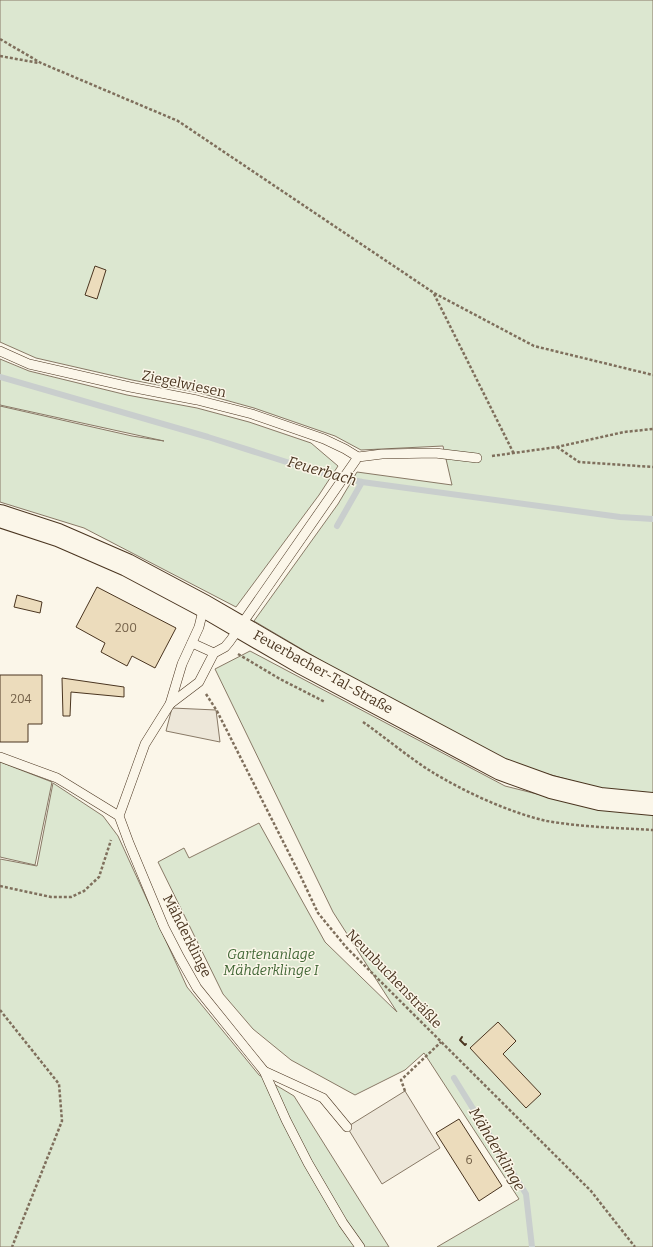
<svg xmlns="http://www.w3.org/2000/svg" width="653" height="1247" font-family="Bitter,serif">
	<rect width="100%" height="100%" fill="#fbf6e9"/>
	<g fill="#dce7d0" stroke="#887966">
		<path d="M0 0H653V793L602 789 515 765 344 674 254 621 338 504 357 472 452 485 443 446 361 450 335 436 254 408 200 393 132 380 36 358 0 342Z"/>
		<path d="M0 359 29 371 127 395 197 408 249 422 311 443 338 466 319 495 236 607 84 528 0 502V406L132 436 164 441 0 405Z"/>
		<path d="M250 651 505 786 597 809 653 813V1247H437L519 1199 424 1053 405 1070 355 1095 291 1060 253 1029 223 994 158 862 184 848 189 858 259 823 325 942 397 1012 333 912 215 669Z"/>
		<path d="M0 762 52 782 35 865 0 857Z"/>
		<path d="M53 783 103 816 118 836 187 987 259 1075 294 1096 389 1247H0V859L37 866Z"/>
	</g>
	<g fill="#ede7d9" stroke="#887966">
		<path d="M172 708 216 710 220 742 166 731Z"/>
		<path d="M405 1091 440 1148 382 1184 347 1127Z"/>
	</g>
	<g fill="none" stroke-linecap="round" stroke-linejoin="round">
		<g stroke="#c9cecd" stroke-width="6">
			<path d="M0 377 208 437 318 472 362 482 620 517 653 519"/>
			<path d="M337 526 362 482"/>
			<path d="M454 1078 526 1194 532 1247"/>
		</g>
	</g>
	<g fill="#ecdcbc" stroke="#4a3520">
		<path d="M95 266 106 270 97 299 85 295Z"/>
		<path d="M97 587 176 628 155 668 132 656 127 666 101 652 105 643 76 627Z"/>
		<path d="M17 595 42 602 40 613 14 607Z"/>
		<path d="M0 675H42V724H28V742H0Z"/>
		<path d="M62 678 124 687V697L71 692 70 716H63Z"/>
		<path d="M498 1022 516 1041 503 1054 541 1094 526 1108 470 1048Z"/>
		<path d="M459 1119 502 1186 479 1201 436 1133Z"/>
	</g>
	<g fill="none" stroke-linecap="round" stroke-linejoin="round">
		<defs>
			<g id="lane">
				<path d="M0 351 29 364 130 387 197 400 252 414 324 439 345 449 358 457"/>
				<path d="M204 606 199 627 182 664 170 704 145 744 119 816 129 843 164 927 180 958 197 988 264 1071 286 1120 308 1163 343 1223 360 1247"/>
				<path d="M192 643 214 653"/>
				<path d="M170 704 199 682 214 653 225 647 230 641 358 457 382 454 435 453 477 458"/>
				<path d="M0 757 57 778 119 816"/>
				<path d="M264 1071 323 1098 347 1127"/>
			</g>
			<path id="secondary" d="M0 516 58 535 127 565 204 606 302 663 501 769 551 787 600 799 653 804"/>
		</defs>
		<use href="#lane" stroke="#4a3520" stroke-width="10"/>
		<use href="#secondary" stroke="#4a3520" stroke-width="24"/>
		<g stroke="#7f6f5c" stroke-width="2.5" stroke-dasharray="3 2" stroke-linecap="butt">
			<path d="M0 39 41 63 178 121 434 293 534 346 653 375"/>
			<path d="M0 56 39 63"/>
			<path d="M434 294 514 454"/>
			<path d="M557 447 579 462 653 467"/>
			<path d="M492 456 557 447 624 432 653 429"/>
			<path d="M238 654 280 679 325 702"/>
			<path d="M206 694 217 711 300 875 318 913 346 947 591 1191 635 1247"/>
			<path d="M363 722C386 738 408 757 432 772 463 791 510 813 547 821 582 827 618 828 653 830"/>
			<path d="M0 886 51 897H71L84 891 99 877 111 840"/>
			<path d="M0 1010 59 1084 62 1121 12 1247"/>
			<path d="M405 1091 401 1080 441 1042"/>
		</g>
		<use href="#lane" stroke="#fbf6e9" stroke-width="9"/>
		<use href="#secondary" stroke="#fbf6e9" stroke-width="22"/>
		<path stroke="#4a3520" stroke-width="2" d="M462 1037 460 1040 465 1045 466 1044"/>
	</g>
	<g text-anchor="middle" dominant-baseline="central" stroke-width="3" stroke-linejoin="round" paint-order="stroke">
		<g font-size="12" fill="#725f47">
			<text x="126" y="628">200</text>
			<text x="21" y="699">204</text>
			<text x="469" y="1160">6</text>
		</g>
		<g font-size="14" fill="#4a3520" stroke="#fbf6e9">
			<text transform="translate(184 384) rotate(12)">Ziegelwiesen</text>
			<text transform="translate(323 672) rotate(29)">Feuerbacher-Tal-Straße</text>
			<text transform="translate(187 936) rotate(63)">Mähderklinge</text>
			<text transform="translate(394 979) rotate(46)">Neunbuchensträßle</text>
		</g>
		<g font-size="14" font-style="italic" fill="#436837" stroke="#fbf6e9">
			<text x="271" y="954">Gartenanlage<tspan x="271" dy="16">Mähderklinge I</tspan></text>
		</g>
		<g font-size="15" font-style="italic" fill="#4a3520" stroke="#fbf6e9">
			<text transform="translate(322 471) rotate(16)">Feuerbach</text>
			<text transform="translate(497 1149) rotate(59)">Mähderklinge</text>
		</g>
	</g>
</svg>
